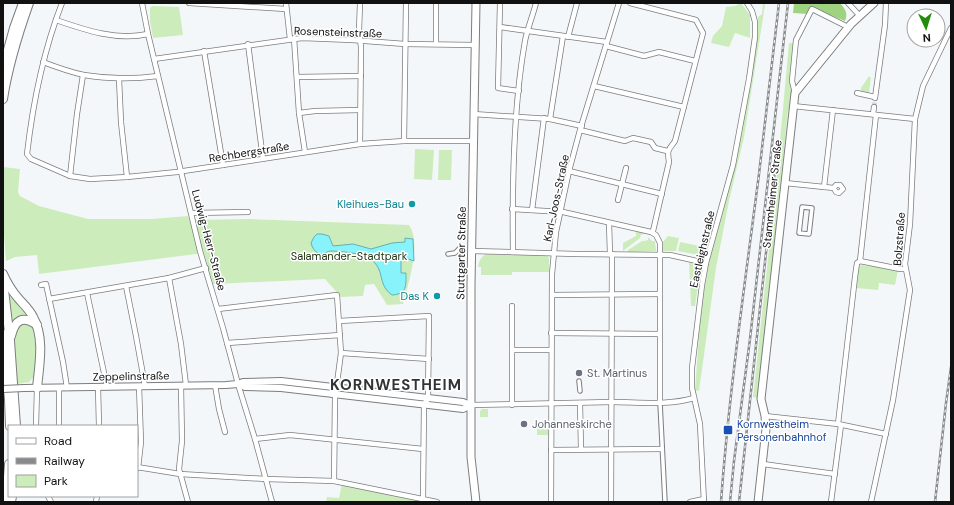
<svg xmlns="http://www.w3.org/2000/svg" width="954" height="505" font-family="'DM Sans',sans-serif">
	<rect width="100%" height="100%" fill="#f4f7fa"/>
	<g fill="#ccedbb">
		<path d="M741 3 750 15V38L735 33 729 47 711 43 713 36 722 26 726 7 735 6Z"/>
		<path d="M763 3H765L763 18 744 137 729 201 716 268 699 391 695 390 701 307 708 266 727 192 746 108 757 39 758 17 762 14Z"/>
		<path d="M152 6 179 7 183 35 153 38 150 21V8Z"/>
		<path d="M789 43H794L791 81 792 93 790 109 788 110 758 398 753 397 776 184Z"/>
		<path d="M869 76 871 78 869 93 861 91V88Z"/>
		<path d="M415 149 434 150 432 180 414 179Z"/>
		<path d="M439 150H452L451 180H438Z"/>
		<path d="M3 167 20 169 18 192 20 196 39 206 88 219H152L188 216 189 220H195L249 219 409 225C422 243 408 284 403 304L387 305 374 284 365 285 363 296 341 297 325 279 213 284 204 253 39 274 37 255 15 257 6 261 3 222Z"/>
		<path d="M636 231 646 233 641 235 640 238 623 251V243L636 236Z"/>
		<path d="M668 236 679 238 676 251H663V242Z"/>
		<path d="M648 237 652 241H655L656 251 628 252V250L642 241H644L648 240Z"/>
		<path d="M680 242 700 246 698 255 678 251Z"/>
		<path d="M486 254 546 255 549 258V272H512V275H481V267H478C479 261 481 257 486 254Z"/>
		<path d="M689 262 701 266 695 306H691Z"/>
		<path d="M861 265 898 270 895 285 879 283 878 290 856 288 859 267Z"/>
		<path d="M6 284 33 319C24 316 20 316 13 322L9 312Z"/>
		<path d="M20 323 33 325 37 337 34 377 29 382 17 384 14 339 15 331Z"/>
		<path d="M482 409H488V417H480V411Z"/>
		<rect x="537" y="422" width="11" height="13"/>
		<path d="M342 484 422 502H326L327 497 339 498Z"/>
	</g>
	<path fill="#9fd380" d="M794 3H840C846 10 848 13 845 21L813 8 808 14 793 13Z"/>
	<path fill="#89f3fc" stroke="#65afb6" d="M317 234H322L329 236 333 246 353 244 371 249 392 243 405 242V238L413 239 414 261 408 259 407 261H401V273H406C406 286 407 294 392 295 375 283 388 267 365 256 357 253 339 251 330 251 326 252 323 255 318 253 314 251 312 247 311 243L314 237Z"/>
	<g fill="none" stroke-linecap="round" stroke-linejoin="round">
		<path stroke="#d2d4d7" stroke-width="4.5" stroke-dasharray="4.5 2" stroke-linecap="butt" d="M874 107 875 98"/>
		<defs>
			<g id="pedestrian">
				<path d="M802 207 812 208 809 234 799 233Z"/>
				<path d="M448 254 455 253 460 248"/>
				<path d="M579 381 580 391"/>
				<path d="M660 403 665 502"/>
			</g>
			<g id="minor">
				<path d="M62 3C43 52 33 102 27 154L31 159 70 176 90 179 127 177 177 172 360 144 404 141H473"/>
				<path d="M142 3 148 34 200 251 223 328 238 384 255 439 272 502"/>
				<path d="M189 3 286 9"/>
				<path d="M286 3 290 39"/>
				<path d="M360 3 359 31 361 47 360 144"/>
				<path d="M500 3 498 88 519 91"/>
				<path d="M630 3 696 20 703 33 675 141C668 151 667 149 669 162L653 231"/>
				<path d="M848 3 859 15"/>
				<path d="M56 20C85 30 116 41 148 34"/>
				<path d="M500 27 607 42"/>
				<path d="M568 37 577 3"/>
				<path d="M294 38 299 113 305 152"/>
				<path d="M248 44 263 159"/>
				<path d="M436 44V3"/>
				<path d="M606 46 644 56 659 52 695 61"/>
				<path d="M204 51 223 165"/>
				<path d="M154 59 302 38 352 40 405 44 475 45"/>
				<path d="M43 62C56 67 70 72 84 75 108 79 134 79 158 76"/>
				<path d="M297 77 361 76"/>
				<path d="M119 79 121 122 127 177"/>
				<path d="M594 86 684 107"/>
				<path d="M795 93 792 81 796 40 812 9 848 27"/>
				<path d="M857 93 875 97"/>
				<path d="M875 98 885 25 886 3"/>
				<path d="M793 106 915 119"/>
				<path d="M299 113 315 111 360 110"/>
				<path d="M473 114 550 119 582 126"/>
				<path d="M873 114 874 107"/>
				<path d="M550 119 563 36"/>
				<path d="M580 130 625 141 633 138 651 142 655 148 667 151"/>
				<path d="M404 141 406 3"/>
				<path d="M569 171 662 194"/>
				<path d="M70 176 77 114 83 75"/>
				<path d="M785 183 834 188 836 185H840L843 189 839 193 836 192 834 188"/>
				<path d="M824 187 833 110"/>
				<path d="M618 200 626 168"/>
				<path d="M512 209 563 212 651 232 656 235 660 243V403"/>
				<path d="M532 210 544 118"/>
				<path d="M192 213 248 212"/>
				<path d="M609 223 610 254"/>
				<path d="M472 251 576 254 670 255 706 263"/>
				<path d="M513 252C512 184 513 108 525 41 527 30 533 15 536 3"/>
				<path d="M860 261 876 115"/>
				<path d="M860 261 900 269H905"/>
				<path d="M169 278 181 344 186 385"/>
				<path d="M41 285 46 284 63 362 67 388"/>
				<path d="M126 286 136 336 145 386"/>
				<path d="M87 293 107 387"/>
				<path d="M552 295 660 294"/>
				<path d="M49 299 169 278 206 268"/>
				<path d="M512 306V405"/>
				<path d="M218 309 337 295 341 353 335 398 334 481"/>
				<path d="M339 321 429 316 428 399 424 404 423 499"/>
				<path d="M551 333 659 334"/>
				<path d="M227 343 340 335"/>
				<path d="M512 350H551"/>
				<path d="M341 353 429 359"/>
				<path d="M215 385 219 409 225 432"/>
				<path d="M181 386 182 441 179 469 188 502"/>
				<path d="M98 387 99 426"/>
				<path d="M580 403 581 449"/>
				<path d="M471 405C518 404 565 403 612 402 639 402 667 406 694 398"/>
				<path d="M765 416 838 424 886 434"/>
				<path d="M838 424 855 277 857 263 860 261"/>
				<path d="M36 426 37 388"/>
				<path d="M59 426V388"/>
				<path d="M255 439 290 435 423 449"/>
				<path d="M551 450 662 449"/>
				<path d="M763 464 835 474"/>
				<path d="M137 467 180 474 266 479 334 481 437 502"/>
				<path d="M138 468 141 442 139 386"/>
				<path d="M48 496 51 502"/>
				<path d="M96 502 97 496"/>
				<path d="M551 502 552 274 556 232 569 171 580 130 619 3"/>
				<path d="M611 502 612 254"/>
				<path d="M690 502 704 499"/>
				<path d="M704 502 700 424 692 388V368L702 285 706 263 733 165 749 79 755 37V22L752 11 747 3"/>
				<path d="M831 502 841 425"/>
				<path d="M871 502 893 400 910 290 905 264 910 224 915 119 923 86 951 28"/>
			</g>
			<g id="tertiary">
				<path d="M238 384 245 387 281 388 463 409 471 405"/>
				<path d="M24 388 226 385 238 384 243 382 281 381 463 402 471 405"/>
			</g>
			<g id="secondary">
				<path d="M476 3 471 285V457L476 502"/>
				<path d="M758 502 766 429 765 416 761 399 795 93 851 24 874 3"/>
			</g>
			<g id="trunk">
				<path d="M3 68 14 28 23 3"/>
				<path d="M3 99C8 66 18 34 29 3"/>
				<path d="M3 274C7 283 12 291 18 298 23 304 30 310 33 317 45 338 39 366 37 388"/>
				<path d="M3 281 10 341 16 426"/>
				<path d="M3 334 9 400 10 426"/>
				<path d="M11 336C15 320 22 315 37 325"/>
				<path d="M6 502 9 464"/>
				<path d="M11 502 12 496"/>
			</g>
		</defs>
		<use href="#pedestrian" stroke="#7b7d7f" stroke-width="5.5"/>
		<use href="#minor" stroke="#7b7d7f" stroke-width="6"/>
		<use href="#tertiary" stroke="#7b7d7f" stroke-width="8"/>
		<use href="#secondary" stroke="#7b7d7f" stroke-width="9"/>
		<use href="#trunk" stroke="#7b7d7f" stroke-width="10"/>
		<use href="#pedestrian" stroke="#fff" stroke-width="3.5"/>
		<use href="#minor" stroke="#fff" stroke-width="4.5"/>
		<use href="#tertiary" stroke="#fff" stroke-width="6"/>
		<use href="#secondary" stroke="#fff" stroke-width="7"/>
		<use href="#trunk" stroke="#fff" stroke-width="8"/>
		<defs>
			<g id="rail">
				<path d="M721 502C729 392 745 283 759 174 766 117 772 60 779 3"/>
				<path d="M730 502 734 461 750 339 788 3"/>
				<path d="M739 502 778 142"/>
				<path d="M935 502 946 403 951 367"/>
			</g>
		</defs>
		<use href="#rail" stroke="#888a8c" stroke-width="2.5"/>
		<use href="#rail" stroke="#fff" stroke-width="1" stroke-dasharray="3" stroke-linecap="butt"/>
		<defs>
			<path id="tertiary-bridge" d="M3 389 24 388"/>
		</defs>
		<use href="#tertiary-bridge" stroke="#7b7d7f" stroke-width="8" stroke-linecap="butt"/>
		<use href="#tertiary-bridge" stroke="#fff" stroke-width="6"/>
	</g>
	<g fill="#0f9aa8" stroke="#fff" stroke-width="1.5">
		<circle cx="412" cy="204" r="4"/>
		<circle cx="437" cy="296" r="4"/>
	</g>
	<g fill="#6b7280" stroke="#fff" stroke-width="1.5">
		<circle cx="579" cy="373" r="4"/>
		<circle cx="524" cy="424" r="4"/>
	</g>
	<rect fill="#1a4fb4" stroke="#fff" stroke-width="1.5" x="723" y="425" width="10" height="10" rx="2"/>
	<g text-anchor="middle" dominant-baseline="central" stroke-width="3" stroke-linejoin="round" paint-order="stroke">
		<g font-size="11" fill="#111112" stroke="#fff">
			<text transform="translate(338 32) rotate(2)">Rosensteinstraße</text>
			<text transform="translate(249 152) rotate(-9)">Rechbergstraße</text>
			<text transform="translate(772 194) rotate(-84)">Stammheimer Straße</text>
			<text transform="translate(556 198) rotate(-78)">Karl-Joos-Straße</text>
			<text transform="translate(899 239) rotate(-86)">Bolzstraße</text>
			<text transform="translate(209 240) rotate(75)">Ludwig-Herr-Straße</text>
			<text transform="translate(702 249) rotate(-77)">Eastleighstraße</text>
			<text transform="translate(461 253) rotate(-89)">Stuttgarter Straße</text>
			<text transform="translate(131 376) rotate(-1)">Zeppelinstraße</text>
		</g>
		<g font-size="11" fill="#0d838f" stroke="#fff" text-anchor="end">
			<text x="404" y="204">Kleihues-Bau</text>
			<text x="429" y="296">Das K</text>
		</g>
		<g font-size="11" fill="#1b2f0e" stroke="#fff">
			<text x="349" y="256">Salamander-Stadtpark</text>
		</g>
		<g font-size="11" fill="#5b616d" stroke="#fff" text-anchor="start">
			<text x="587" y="373">St. Martinus</text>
			<text x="532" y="424">Johanneskirche</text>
		</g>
		<g font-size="11" fill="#164399" stroke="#fff" text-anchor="start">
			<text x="737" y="424">Kornwestheim<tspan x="737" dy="13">Personenbahnhof</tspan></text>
		</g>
		<g font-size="15" font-weight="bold" letter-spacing="1" fill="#313335" stroke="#fff">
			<text x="396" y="385">KORNWESTHEIM</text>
		</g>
	</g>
	<rect width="954" height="505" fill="none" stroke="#111112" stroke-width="8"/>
	<rect x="8" y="425" width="130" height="72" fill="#ffffff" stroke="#a0a0a0"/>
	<rect x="16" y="438" width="20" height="6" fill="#ffffff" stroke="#a0a0a0"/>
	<text x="44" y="445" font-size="12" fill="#111112">Road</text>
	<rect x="16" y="458" width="20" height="6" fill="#888a8c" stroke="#a0a0a0"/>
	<text x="44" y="465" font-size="12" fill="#111112">Railway</text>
	<rect x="16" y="475" width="20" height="12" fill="#ccedbb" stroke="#a0a0a0"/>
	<text x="44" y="485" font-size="12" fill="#111112">Park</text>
	<g transform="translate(926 28) rotate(176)"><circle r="19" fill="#ffffff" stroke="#a0a0a0"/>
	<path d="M0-3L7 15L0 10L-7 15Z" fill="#228c0a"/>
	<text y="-6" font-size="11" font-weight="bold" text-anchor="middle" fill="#111112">N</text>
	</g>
</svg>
